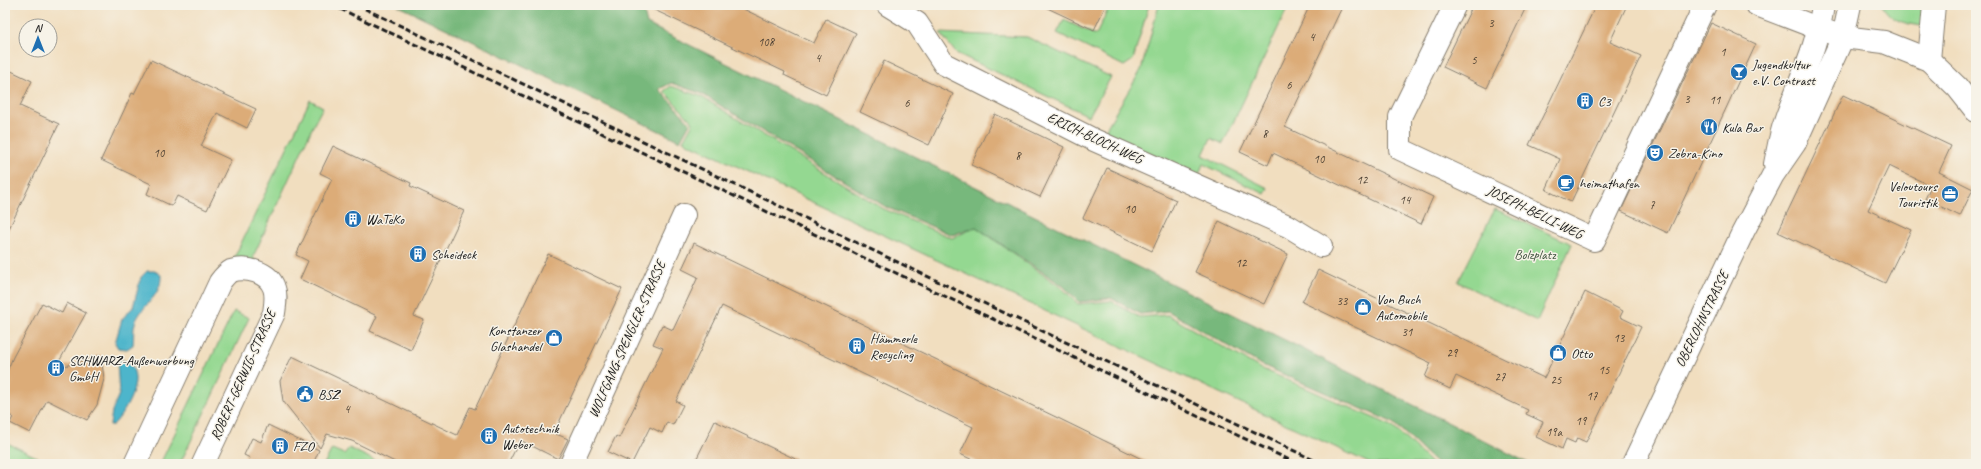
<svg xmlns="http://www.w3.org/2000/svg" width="1981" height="469" font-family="Caveat,sans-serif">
	<rect width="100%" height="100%" fill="#f7f3e8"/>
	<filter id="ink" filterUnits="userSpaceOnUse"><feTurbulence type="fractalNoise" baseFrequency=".025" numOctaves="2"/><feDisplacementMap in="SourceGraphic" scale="8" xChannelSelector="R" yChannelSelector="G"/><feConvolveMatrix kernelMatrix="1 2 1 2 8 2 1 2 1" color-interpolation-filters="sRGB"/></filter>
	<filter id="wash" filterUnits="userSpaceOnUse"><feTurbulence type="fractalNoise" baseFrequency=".012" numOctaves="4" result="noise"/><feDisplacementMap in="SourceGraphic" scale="16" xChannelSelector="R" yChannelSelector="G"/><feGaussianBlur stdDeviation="0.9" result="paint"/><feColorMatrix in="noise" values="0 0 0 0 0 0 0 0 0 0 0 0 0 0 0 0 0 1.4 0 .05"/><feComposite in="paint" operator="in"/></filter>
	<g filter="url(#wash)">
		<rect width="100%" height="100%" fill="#f1debf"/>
		<g fill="#94d891" stroke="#587a56">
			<path d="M1110 5H1149L1133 60 1124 66 1057 33 1064 20 1096 35Z"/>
			<path d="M1159 5H1289L1223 144 1211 138 1203 155 1268 188 1265 194 1203 164 1198 177 1104 132 1141 70Z"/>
			<path d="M1882 5H1922L1925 17 1922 26C1906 24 1890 21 1882 5Z"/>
			<path d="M940 33 1027 37 1111 77 1089 116 956 53Z"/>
			<path d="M671 86 700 96 884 209 952 238 976 227 1062 288 1078 304 1111 301 1139 317 1168 315 1258 367 1392 426 1432 464H1371L683 141 693 123 664 91Z"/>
			<path d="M310 100 323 107 315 122 253 257 255 259 253 262 238 263 234 258Z"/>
			<path d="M1495 209 1572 244 1537 321 1458 282Z"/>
			<path d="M234 311 249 318 180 464H160Z"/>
			<path d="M5 442 39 458 33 464H5Z"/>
			<path d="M349 448 382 464H324L332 449 344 454Z"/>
		</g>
		<path fill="#77b87b" stroke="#4a6a4c" d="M397 5H634L644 12 647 24 1289 342 1530 464H1437L1394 423 1260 364 1168 311 1140 314 1111 298 1079 302 1063 286 976 227 952 235 886 207 700 93 671 83 659 89 690 123 680 141Z"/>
		<g fill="#4db5cb" stroke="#346874">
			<path d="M147 271H155L161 275C162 297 142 304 135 323 133 329 134 338 133 345L127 349 118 348 115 343 122 319 133 307 141 277Z"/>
			<path d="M123 360C149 371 127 411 113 425H110L112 411 119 394 117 362Z"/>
		</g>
		<g id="blocks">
			<g fill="#dcac78">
				<path d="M644 5H735L814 43 826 19 856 33 826 95 784 75 785 72Z"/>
				<path d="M1041 5H1106L1094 30Z"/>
				<path d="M1310 5H1343L1285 127 1433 197 1421 224 1273 153 1268 165 1240 152Z"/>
				<path d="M1473 5H1527L1487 88 1443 67Z"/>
				<path d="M1596 5H1627L1610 42 1641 56 1571 202 1546 190 1560 159 1529 145Z"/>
				<path d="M1711 23 1756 44 1668 233 1621 211Z"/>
				<path d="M151 60 256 109 247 128 217 113 201 146 231 160 207 210 177 196 172 206 147 194 151 184 101 160 132 93 134 94Z"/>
				<path d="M884 61 953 94 929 145 860 112Z"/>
				<path d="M5 68 32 81 20 106 59 124 5 237Z"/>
				<path d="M1843 95 1951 146 1939 172 1973 189 1960 216 1925 199 1931 186 1889 166 1868 210 1911 230 1885 283 1778 232Z"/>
				<path d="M995 114 1064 147 1040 197 971 165Z"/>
				<path d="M333 146 411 183 410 186 464 211 414 316 424 320 411 350 370 331 377 316 300 279 308 261 296 255 332 179 320 173Z"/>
				<path d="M1107 168 1176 200 1152 251 1083 218Z"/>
				<path d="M1219 221 1288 254 1264 304 1195 272Z"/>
				<path d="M694 243 1060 419 1152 464H981L960 454 973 427 722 306 676 401 683 405 673 425 667 422 662 433 650 427 632 463 608 452 616 436 619 438 663 348 653 344 662 325 673 330 698 277 682 269Z"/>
				<path d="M548 254 622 289 554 433 568 439 558 459 520 440 508 464H399L352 441 327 434 320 448 283 401 280 381 292 356 457 435 470 407 475 409Z"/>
				<path d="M1318 270 1544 378 1585 292 1623 311 1620 317 1641 327 1586 442 1577 438 1575 443 1566 439 1562 449 1536 437 1543 422 1526 414 1528 410 1456 376 1450 389 1425 377 1431 363 1302 302Z"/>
				<path d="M42 303 62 313 67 303 86 313 55 369 101 355 104 379 97 405 87 420 47 400 30 433 10 423 13 417 5 413V376L13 357Z"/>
				<path d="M715 421 806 464H694Z"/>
				<path d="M268 425 319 450 313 464H247L250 458 244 455 252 438 261 442Z"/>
			</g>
		</g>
	</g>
	<g filter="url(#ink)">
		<use href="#blocks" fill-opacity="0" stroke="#867d6e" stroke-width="1"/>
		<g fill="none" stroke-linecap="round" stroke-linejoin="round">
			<defs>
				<g id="minor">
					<path d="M888 5 917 23 944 64 1094 140 1290 227 1321 246"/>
					<path d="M1455 5 1400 117V149L1594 240 1705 5"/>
					<path d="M1757 5 1820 29 1843 37 1884 42 1929 60 1957 87 1976 111"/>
					<path d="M1929 60 1934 5"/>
					<path d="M1775 164C1778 150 1780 135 1785 122 1799 80 1817 50 1823 5"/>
					<path d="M135 464 220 282C223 278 227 273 231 271 246 266 269 272 274 288 277 296 275 305 274 313L203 464"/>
					<path d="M571 464 684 215"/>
					<path d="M1633 464 1743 232 1773 175 1795 143 1843 37 1850 5"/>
				</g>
			</defs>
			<use href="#minor" stroke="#867d6e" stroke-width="24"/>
			<use href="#minor" stroke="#fff" stroke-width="22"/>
			<g stroke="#1c1c1c" stroke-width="3" stroke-dasharray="6 3" stroke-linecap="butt">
				<path d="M332 5 1298 464"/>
				<path d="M357 5 1322 464"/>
			</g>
		</g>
	</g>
	<defs>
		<symbol id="bar-disc" viewBox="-11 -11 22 22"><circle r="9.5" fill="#1f6fb2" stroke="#f7f3e8"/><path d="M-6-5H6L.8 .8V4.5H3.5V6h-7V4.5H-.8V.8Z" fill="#fff"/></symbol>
		<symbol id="building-disc" viewBox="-11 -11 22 22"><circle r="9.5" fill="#1f6fb2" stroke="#f7f3e8"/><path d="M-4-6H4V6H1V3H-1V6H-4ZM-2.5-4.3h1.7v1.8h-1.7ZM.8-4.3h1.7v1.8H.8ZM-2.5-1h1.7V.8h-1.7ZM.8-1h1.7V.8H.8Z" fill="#fff"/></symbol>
		<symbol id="restaurant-disc" viewBox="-11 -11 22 22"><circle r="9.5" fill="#1f6fb2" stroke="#f7f3e8"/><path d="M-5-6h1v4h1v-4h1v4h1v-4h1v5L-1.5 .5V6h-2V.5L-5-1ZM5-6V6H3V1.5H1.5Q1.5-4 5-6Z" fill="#fff"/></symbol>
		<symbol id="theatre-disc" viewBox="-11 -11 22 22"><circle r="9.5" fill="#1f6fb2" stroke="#f7f3e8"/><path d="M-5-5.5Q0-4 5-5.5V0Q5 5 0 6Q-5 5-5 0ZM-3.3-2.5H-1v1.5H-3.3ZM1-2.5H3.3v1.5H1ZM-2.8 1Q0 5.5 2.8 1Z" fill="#fff"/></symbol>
		<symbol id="cafe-disc" viewBox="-11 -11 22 22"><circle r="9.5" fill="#1f6fb2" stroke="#f7f3e8"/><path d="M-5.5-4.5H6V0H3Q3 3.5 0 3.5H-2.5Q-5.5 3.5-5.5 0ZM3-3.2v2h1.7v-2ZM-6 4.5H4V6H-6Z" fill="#fff"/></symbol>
		<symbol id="office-disc" viewBox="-11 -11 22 22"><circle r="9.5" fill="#1f6fb2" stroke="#f7f3e8"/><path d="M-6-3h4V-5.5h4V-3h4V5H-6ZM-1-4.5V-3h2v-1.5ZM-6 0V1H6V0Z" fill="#fff"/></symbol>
		<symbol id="shop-disc" viewBox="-11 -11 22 22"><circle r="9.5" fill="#1f6fb2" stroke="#f7f3e8"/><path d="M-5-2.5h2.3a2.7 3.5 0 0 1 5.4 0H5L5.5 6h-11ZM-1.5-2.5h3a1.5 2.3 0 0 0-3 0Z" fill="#fff"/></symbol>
		<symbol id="civic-disc" viewBox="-11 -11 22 22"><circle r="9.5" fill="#1f6fb2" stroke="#f7f3e8"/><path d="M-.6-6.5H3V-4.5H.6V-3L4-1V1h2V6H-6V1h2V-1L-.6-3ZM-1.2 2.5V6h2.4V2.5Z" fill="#fff"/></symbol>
	</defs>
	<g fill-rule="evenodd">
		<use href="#bar-disc" x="1729" y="62" width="20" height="20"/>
		<use href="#building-disc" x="1575" y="91" width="20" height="20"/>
		<use href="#restaurant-disc" x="1699" y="117" width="20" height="20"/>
		<use href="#theatre-disc" x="1645" y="143" width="20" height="20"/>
		<use href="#cafe-disc" x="1556" y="173" width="20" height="20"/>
		<use href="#office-disc" x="1940" y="184" width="20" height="20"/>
		<use href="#building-disc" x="343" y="209" width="20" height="20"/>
		<use href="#building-disc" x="408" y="244" width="20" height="20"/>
		<use href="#shop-disc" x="1353" y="297" width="20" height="20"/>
		<use href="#shop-disc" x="544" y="328" width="20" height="20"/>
		<use href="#building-disc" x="847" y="336" width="20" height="20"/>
		<use href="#shop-disc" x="1548" y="343" width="20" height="20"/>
		<use href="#building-disc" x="46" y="358" width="20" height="20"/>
		<use href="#civic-disc" x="295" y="384" width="20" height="20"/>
		<use href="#building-disc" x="479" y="426" width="20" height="20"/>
		<use href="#building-disc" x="270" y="436" width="20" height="20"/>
	</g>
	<g text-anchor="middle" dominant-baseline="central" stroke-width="3" stroke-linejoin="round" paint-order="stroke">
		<g font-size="12" fill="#4c4033">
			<text x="1491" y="23">3</text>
			<text x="1312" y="37">4</text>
			<text x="766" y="42">108</text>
			<text x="1723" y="52">1</text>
			<text x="818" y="58">4</text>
			<text x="1474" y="60">5</text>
			<text x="1289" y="85">6</text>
			<text x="1687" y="99">3</text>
			<text x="1715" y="100">11</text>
			<text x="907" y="103">6</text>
			<text x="1265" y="134">8</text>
			<text x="159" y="153">10</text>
			<text x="1018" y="156">8</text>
			<text x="1319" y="159">10</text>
			<text x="1362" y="180">12</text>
			<text x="1405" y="200">14</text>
			<text x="1652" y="205">7</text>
			<text x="1130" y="209">10</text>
			<text x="1241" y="263">12</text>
			<text x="1342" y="301">33</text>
			<text x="1407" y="332">31</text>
			<text x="1619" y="338">13</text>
			<text x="1452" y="353">29</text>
			<text x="1604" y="370">15</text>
			<text x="1500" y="377">27</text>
			<text x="1556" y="380">25</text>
			<text x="1592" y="396">17</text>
			<text x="347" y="409">4</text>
			<text x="1581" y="421">19</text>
			<text x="1554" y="432">19a</text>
		</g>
		<g font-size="14" fill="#1c1c1c" stroke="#f7f3e8" text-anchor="start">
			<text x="1752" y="64">Jugendkultur<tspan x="1752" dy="16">e.V. Contrast</tspan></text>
			<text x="1598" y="101">C3</text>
			<text x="1722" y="127">Kula Bar</text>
			<text x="1668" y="153">Zebra-Kino</text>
			<text x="1579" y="183">heimathafen</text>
			<text x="1937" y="186" text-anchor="end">Veloutours<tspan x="1937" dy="16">Touristik</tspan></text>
			<text x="366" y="219">WaTeKo</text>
			<text x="431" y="254">Scheideck</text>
			<text x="1376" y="299">Von Buch<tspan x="1376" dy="16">Automobile</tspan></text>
			<text x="541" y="330" text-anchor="end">Konstanzer<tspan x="541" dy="16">Glashandel</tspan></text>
			<text x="870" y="338">Hämmerle<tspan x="870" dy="16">Recycling</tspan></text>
			<text x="1571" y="353">Otto</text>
			<text x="69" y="360">SCHWARZ-Außenwerbung<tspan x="69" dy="16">GmbH</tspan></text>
			<text x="318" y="394">BSZ</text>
			<text x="502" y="428">Autotechnik<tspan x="502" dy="16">Weber</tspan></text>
			<text x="293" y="446">FZO</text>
		</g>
		<g font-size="14" fill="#1c1c1c" stroke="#f7f3e8">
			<text transform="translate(1095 138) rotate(25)">ERICH-BLOCH-WEG</text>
			<text transform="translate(1535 212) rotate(26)">JOSEPH-BELLI-WEG</text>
			<text transform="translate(1702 319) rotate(-64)">OBERLOHNSTRASSE</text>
			<text transform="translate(627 339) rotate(-66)">WOLFGANG-SPENGLER-STRASSE</text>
			<text transform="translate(243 375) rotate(-66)">ROBERT-GERWIG-STRASSE</text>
		</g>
		<g font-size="14" fill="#40543f" stroke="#f7f3e8">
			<text x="1535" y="254">Bolzplatz</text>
		</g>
	</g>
	<rect width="1981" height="469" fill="none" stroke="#f7f3e8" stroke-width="20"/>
	<g transform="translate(38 38)"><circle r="19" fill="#f7f3e8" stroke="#9f9d96"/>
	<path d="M0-3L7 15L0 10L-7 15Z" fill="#1f6fb2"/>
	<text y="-6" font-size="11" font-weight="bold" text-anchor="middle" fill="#1c1c1c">N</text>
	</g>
</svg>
